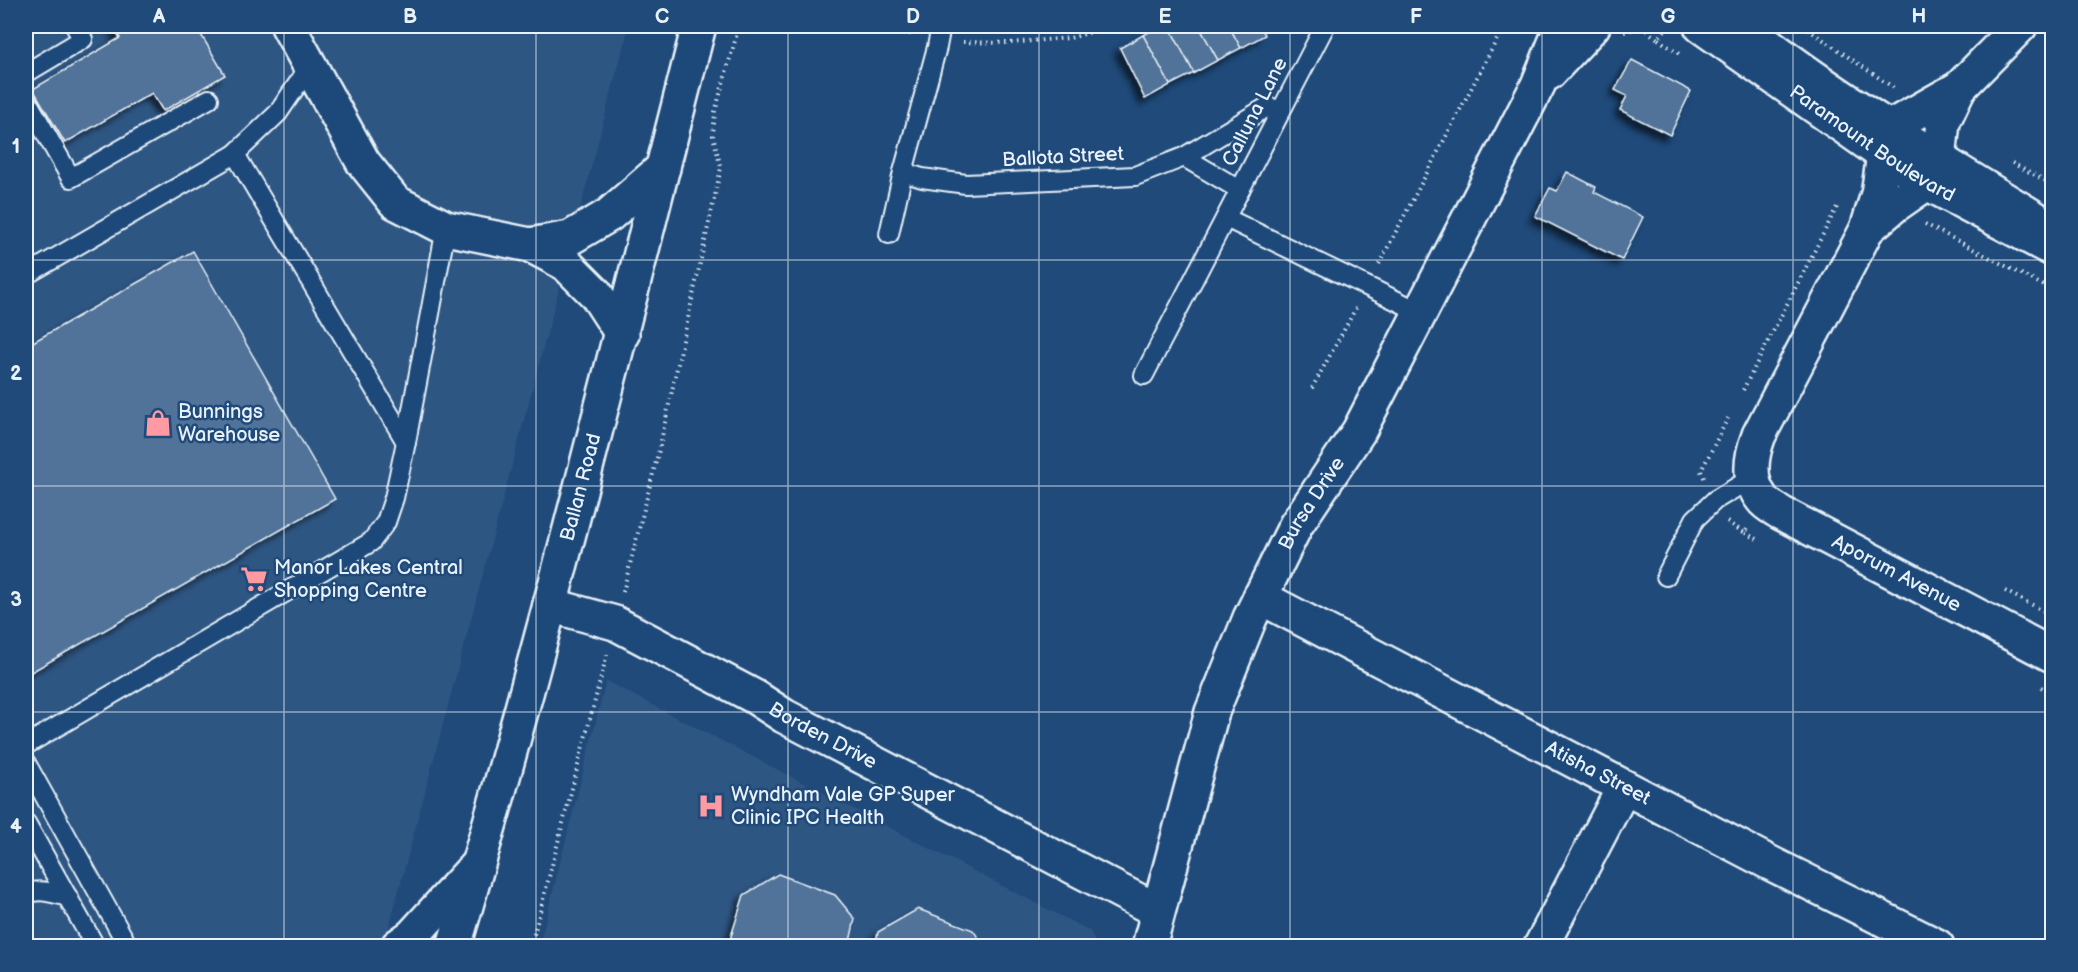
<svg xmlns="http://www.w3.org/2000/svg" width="2078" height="972" font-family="'Balsamiq Sans',sans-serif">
	<defs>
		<filter id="shadow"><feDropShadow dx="-5.5" dy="5.5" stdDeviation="3" flood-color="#0009"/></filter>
	</defs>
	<rect width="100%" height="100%" fill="#1f4a7a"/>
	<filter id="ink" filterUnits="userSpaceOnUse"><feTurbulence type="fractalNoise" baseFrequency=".0167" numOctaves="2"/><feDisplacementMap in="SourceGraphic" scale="12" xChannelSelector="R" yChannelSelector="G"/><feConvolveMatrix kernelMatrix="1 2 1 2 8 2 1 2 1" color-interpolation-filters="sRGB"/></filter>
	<g filter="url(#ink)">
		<g fill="#2e5683">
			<path d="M33 26H629L384 946H26V30Z"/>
			<path d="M606 681 1090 931 1097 946H539Z"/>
		</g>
		<g fill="#517399" stroke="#e8f1f8" stroke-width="1.5" filter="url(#shadow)">
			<path d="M113 26H196L225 75 163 111 152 93 65 143 33 89 120 38Z"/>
			<path d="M1162 26H1169L1194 73 1170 85 1143 35Z"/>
			<path d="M1169 26H1199L1218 60 1194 73Z"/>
			<path d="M1199 26H1229L1241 48 1218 60Z"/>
			<path d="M1229 26H1260L1265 35 1241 48Z"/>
			<path d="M1143 35 1170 85 1145 99 1120 48Z"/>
			<path d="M1632 60 1691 91 1670 135 1620 110 1627 96 1615 90Z"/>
			<path d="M1567 172 1596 187 1594 192 1643 217 1622 260 1535 216 1550 188 1557 191Z"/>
			<path d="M193 251 335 499 26 675V346Z"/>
			<path d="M778 874 835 895 855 919 849 946H728L744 895Z"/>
			<path d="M918 909 973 930 984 946H875L878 932Z"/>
		</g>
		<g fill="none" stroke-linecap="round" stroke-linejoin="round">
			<defs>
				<g id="service">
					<path d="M26 73 83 39 75 26"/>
					<path d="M26 99 71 178 209 99"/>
					<path d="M235 154 406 442"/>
					<path d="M1184 157 1240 190"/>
					<path d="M903 172 922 178 966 184 1135 176 1184 157 1267 107 1281 110"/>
					<path d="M1226 218 1420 312"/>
					<path d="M889 234 903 172 937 47 941 26"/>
					<path d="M26 275 235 154 278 113 310 66"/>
					<path d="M1144 375 1325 26"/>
					<path d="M1666 576 1695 519 1715 500 1752 478"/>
					<path d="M26 745 371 542 386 522 394 498 406 442 446 228"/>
					<path d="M26 763 128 946"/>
					<path d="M26 823 95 946"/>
					<path d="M26 894C40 888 53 893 68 897"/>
				</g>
				<g id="minor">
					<path d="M288 26 363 162 395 202 446 228 530 245"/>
					<path id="s1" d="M1701 26 1884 155 1927 183 2052 249"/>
					<path d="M1744 26C1835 97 1936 158 2035 218"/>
					<path d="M1549 73 1593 26"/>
					<path d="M1890 127 1959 88 2020 26"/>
					<path id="s2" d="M1884 155 1878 194 1867 229 1759 435C1751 456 1747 480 1762 499 1766 505 1775 509 1781 513L2052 655"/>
					<path d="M1939 159 1943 122 1959 88"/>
					<path d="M1867 229 1894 206 1927 183"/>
					<path id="s3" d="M1260 597 1768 862 1937 946"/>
					<path id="s4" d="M550 605 615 623 755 697 784 716 1158 911"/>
					<path id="s5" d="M1149 946 1212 712 1250 618 1296 525 1359 431 1538 85 1562 26"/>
					<path d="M1541 946 1624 787"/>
				</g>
				<g id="primary">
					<path d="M530 245 570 238 609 215 663 168"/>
					<path d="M530 245 566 264 596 294 622 334"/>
					<path d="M398 946 412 936 474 868"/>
					<path id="s6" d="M454 946C545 642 620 333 699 26"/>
				</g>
			</defs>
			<use href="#service" stroke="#e8f1f8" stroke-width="22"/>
			<use href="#minor" stroke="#e8f1f8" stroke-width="38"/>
			<use href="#primary" stroke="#e8f1f8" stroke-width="38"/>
			<g stroke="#e8f1f8" stroke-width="4" stroke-dasharray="1.5 4.5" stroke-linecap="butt">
				<path d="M874 26 914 35"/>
				<path d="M1803 26 1894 88"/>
				<path d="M1624 32 1641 27 1658 39 1668 26"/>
				<path d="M1658 39 1682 56"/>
				<path d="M963 42 1008 43 1070 38 1114 26"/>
				<path d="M2012 163 2052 184"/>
				<path d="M1925 224 2052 290"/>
				<path d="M1379 264 1504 26"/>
				<path d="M1312 388 1356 308"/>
				<path d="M1743 390 1838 205"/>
				<path d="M1704 478 1701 471 1728 418"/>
				<path d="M1727 522 1745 533 1747 529"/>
				<path d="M1745 533 1757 539"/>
				<path d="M2005 591 2052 615"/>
				<path d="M623 592 659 450 721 168 713 136 715 112 738 30 745 26"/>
				<path d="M2041 687 2052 693"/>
				<path d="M531 946 607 654"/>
			</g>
			<use href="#service" stroke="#1f4a7a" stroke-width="18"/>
			<use href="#minor" stroke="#1f4a7a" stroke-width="33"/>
			<use href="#primary" stroke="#1f4a7a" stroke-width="33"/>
		</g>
	</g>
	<path fill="none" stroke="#e8f1f8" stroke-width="1.5" stroke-opacity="0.55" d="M284 26V946M536 26V946M788 26V946M1039 26V946M1290 26V946M1542 26V946M1793 26V946M26 260H2052M26 486H2052M26 712H2052"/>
	<defs>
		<symbol id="shop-bare" viewBox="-9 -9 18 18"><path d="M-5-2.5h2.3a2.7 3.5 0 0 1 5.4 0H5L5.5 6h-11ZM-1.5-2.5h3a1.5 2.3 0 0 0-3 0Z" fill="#ff9aa2" stroke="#1f4a7a" stroke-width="2.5" paint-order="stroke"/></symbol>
		<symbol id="supermarket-bare" viewBox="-9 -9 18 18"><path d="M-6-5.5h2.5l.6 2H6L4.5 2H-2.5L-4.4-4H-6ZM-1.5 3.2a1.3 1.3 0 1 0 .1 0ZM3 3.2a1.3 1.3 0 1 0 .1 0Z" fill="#ff9aa2" stroke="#1f4a7a" stroke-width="2.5" paint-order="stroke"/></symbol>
		<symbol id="hospital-bare" viewBox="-9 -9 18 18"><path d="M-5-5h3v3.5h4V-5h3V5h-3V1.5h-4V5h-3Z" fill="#ff9aa2" stroke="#1f4a7a" stroke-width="2.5" paint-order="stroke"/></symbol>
	</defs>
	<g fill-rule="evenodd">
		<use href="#shop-bare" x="139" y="404" width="38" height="38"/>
		<use href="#supermarket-bare" x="235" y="560" width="38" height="38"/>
		<use href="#hospital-bare" x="692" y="787" width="38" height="38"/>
	</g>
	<g text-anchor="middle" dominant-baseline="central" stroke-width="5" stroke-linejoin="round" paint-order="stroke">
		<g font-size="20" fill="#e8f1f8" stroke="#1f4a7a">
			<text transform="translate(1255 112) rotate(-63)">Calluna Lane</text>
			<text stroke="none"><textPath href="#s1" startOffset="208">Paramount Boulevard</textPath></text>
			<text transform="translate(1063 157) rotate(-3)">Ballota Street</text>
			<text stroke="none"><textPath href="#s6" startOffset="476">Ballan Road</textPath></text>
			<text stroke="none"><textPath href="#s5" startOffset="474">Bursa Drive</textPath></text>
			<text stroke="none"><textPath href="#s2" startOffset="530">Aporum Avenue</textPath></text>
			<text stroke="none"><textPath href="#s4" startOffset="304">Borden Drive</textPath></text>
			<text stroke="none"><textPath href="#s3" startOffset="381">Atisha Street</textPath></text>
		</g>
		<g font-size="20" fill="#e8f1f8" stroke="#1f4a7a" text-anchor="start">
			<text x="178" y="412">Bunnings<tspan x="178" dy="23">Warehouse</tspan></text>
			<text x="274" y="568">Manor Lakes Central<tspan x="274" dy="23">Shopping Centre</tspan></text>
			<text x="731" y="795">Wyndham Vale GP Super<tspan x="731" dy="23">Clinic IPC Health</tspan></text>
		</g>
	</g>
	<rect width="2078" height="972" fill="none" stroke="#1f4a7a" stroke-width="66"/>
	<rect x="33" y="33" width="2012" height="906" fill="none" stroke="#e8f1f8" stroke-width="2"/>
	<g font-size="20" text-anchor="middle" font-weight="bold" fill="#e8f1f8">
		<text x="159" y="23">A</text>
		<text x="410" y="23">B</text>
		<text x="662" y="23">C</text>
		<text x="913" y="23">D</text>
		<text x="1165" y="23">E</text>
		<text x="1416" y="23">F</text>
		<text x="1668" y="23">G</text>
		<text x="1919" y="23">H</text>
		<text x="16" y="153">1</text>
		<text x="16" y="380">2</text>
		<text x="16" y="606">3</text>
		<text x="16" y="833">4</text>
	</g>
</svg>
